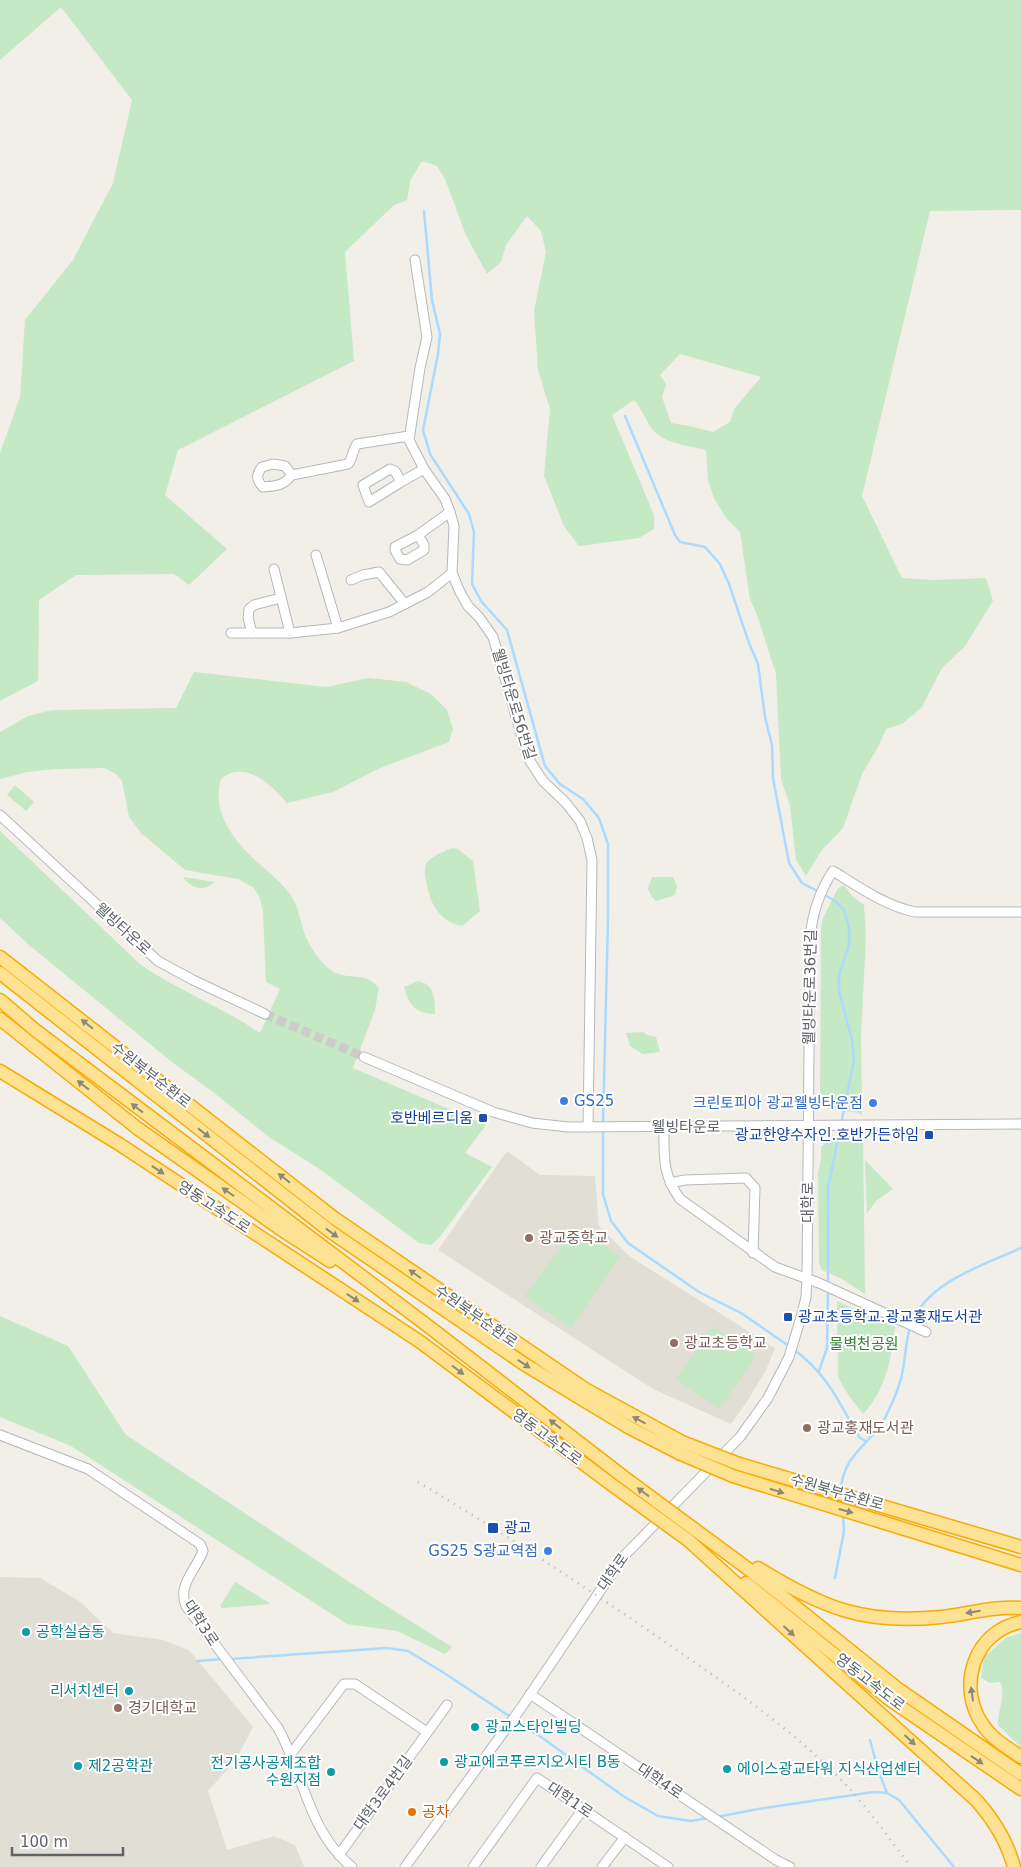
<svg xmlns="http://www.w3.org/2000/svg" width="1021" height="1867" font-family="'DejaVu Sans','Noto Sans KR',sans-serif">
	<rect width="100%" height="100%" fill="#f1efe8"/>
	<g fill="#e1ded6">
		<path d="M507 1151 540 1175 595 1176 599 1226 629 1256 775 1348 766 1370 748 1400 731 1424 653 1389 438 1250Z"/>
		<path d="M0 1577 40 1578 79 1601 113 1633 163 1640 189 1650 253 1727 236 1760 208 1791 227 1850 274 1836 295 1845 304 1867H0Z"/>
	</g>
	<g fill="#c5e8c5" fill-rule="evenodd">
		<path d="M0 0H1021V210L930 211 862 496 902 578 933 580 986 578 993 601 965 646 942 668 922 707 902 724 886 729 878 747 862 774 843 828 821 851 806 876 796 860 790 805 781 779 776 674 757 615 750 599 740 532 726 518 714 498 708 480 706 450C687 445 662 444 650 426 645 418 641 408 634 400L612 415 654 515V529L639 538 579 546 564 526 544 476 550 409 538 370 534 311 546 252 541 231 527 216 506 245 501 262 487 274 466 235 445 179 437 166 422 161 411 179 407 200 394 205 345 252 354 361 178 450 165 495 227 549 189 585 174 574 76 575 39 600 38 681 0 701V453L20 397 25 320 73 260 113 183 132 100 61 7 0 60ZM680 354 761 377 734 409 730 422 713 432 690 426 671 423 662 397 666 384 660 375Z"/>
		<path d="M194 672 326 687 369 678 406 682 431 694 447 710 453 729 449 742 380 768 333 792 287 803C274 788 253 766 231 773 228 774 224 777 221 779 212 809 230 836 252 857 266 871 284 882 294 901 298 909 300 917 302 926 306 941 316 957 328 968 345 983 365 969 379 988L375 1010 353 1068 486 1125 465 1153 492 1167 439 1238 431 1245 419 1243 321 1170 269 1137 213 1092 172 1062 29 945 0 918V831L141 965C179 991 222 1007 260 1033L280 989 266 982 263 912 260 898 254 888 238 879 185 870 141 833 129 817 122 781 116 774 104 768 55 769 27 772 0 779V732L28 716 52 710 176 708Z"/>
		<path d="M15 785 34 802 26 811 7 795Z"/>
		<path d="M453 848 458 849 473 861 480 911 462 926C439 922 429 902 426 880 425 875 424 869 426 864 430 857 446 850 453 848Z"/>
		<path d="M183 877 215 882C204 892 191 889 183 877Z"/>
		<path d="M652 877H673L677 886 675 895 656 901 652 897 648 889Z"/>
		<path d="M844 885 852 896 864 905 866 937 861 1035 862 1115C846 1107 835 1116 820 1103L821 929 823 918 838 888Z"/>
		<path d="M418 981C435 984 435 1000 435 1014 414 1013 410 1006 404 987Z"/>
		<path d="M643 1032 647 1035 656 1037 660 1052 643 1054 630 1046 626 1033Z"/>
		<path d="M863 1138 865 1294 842 1279 822 1270 819 1263 818 1173 821 1160V1147L829 1140Z"/>
		<path d="M865 1160 893 1189 876 1201 867 1213Z"/>
		<path d="M576 1227 620 1256 571 1328 525 1296Z"/>
		<path d="M837 1301 895 1327C891 1359 886 1390 863 1414 854 1402 843 1390 838 1375Z"/>
		<path d="M0 1316 68 1346 126 1435 380 1602 452 1647 445 1654 397 1631 347 1624 71 1446 0 1417Z"/>
		<path d="M713 1326 756 1356 719 1409 676 1379Z"/>
		<path d="M235 1582 271 1604 222 1608 220 1606Z"/>
		<path d="M1021 1633V1747L998 1725C997 1710 1007 1696 1000 1682L990 1683 981 1678 984 1657 1006 1638Z"/>
	</g>
	<g fill="none" stroke-linecap="round" stroke-linejoin="round">
		<g stroke="#aadaff" stroke-width="2.5">
			<path d="M424 211 432 300 440 334 438 354 423 430 430 454 469 514 474 532 472 584 481 601 507 630 545 766 560 784 583 799 599 818 608 844V916L603 1124"/>
			<path d="M625 416 675 535 680 542 705 547 720 564 729 584 749 643 758 664 765 717 772 745 773 778 789 863 802 883 834 900 844 910 849 928V945L839 975V991L852 1040 854 1060 828 1188V1285"/>
			<path d="M603 1129V1194L611 1221 628 1243 699 1292 741 1313 789 1346"/>
			<path d="M793 1349C826 1372 840 1404 859 1437L865 1441"/>
			<path d="M819 1371 827 1348 828 1291"/>
			<path d="M841 1490C843 1455 868 1446 884 1420 891 1406 899 1389 902 1374 906 1358 905 1340 911 1325 926 1282 984 1265 1021 1248"/>
			<path d="M835 1578 844 1531 843 1515"/>
			<path d="M230 1659 387 1648 408 1651 441 1671 541 1737 623 1796 658 1816 691 1821 708 1818"/>
			<path d="M197 1661 224 1659"/>
			<path d="M870 1740 878 1770 887 1793"/>
			<path d="M716 1817 764 1808 874 1792 887 1793 899 1800 954 1867"/>
		</g>
		<path stroke="#ccccc8" stroke-width="9" stroke-dasharray="9 4.5" stroke-linecap="butt" d="M265 1014 364 1057"/>
		<defs>
			<g id="minor">
				<path d="M415 260 427 337 420 368 409 440 424 469 445 499 450 512 454 526 452 573 460 592 468 606 479 617 493 637 528 758 543 781 566 803 580 821 587 838 592 860 588 1127"/>
				<path d="M390 469 395 471 401 482 369 502 363 485Z"/>
				<path d="M292 475C283 486 276 486 263 487 256 480 256 475 262 467L273 464 285 466 292 475 348 464C353 458 352 451 357 444L409 436"/>
				<path d="M401 482 424 469"/>
				<path d="M418 535 424 545V550L407 560 400 559 395 550V547L418 535 450 512"/>
				<path d="M316 555 338 628"/>
				<path d="M274 569 290 633"/>
				<path d="M351 580 363 575 379 572 405 604"/>
				<path d="M231 633H290L338 628 389 612 428 592 452 573"/>
				<path d="M252 633 248 618 249 609 254 605 281 598"/>
				<path d="M0 815 158 961 193 980 265 1014"/>
				<path d="M364 1057 493 1112 532 1123 568 1127 1021 1124"/>
				<path d="M664 1127C664 1156 662 1174 680 1199L775 1267 819 1283 926 1332"/>
				<path d="M670 1183 685 1180 746 1178 755 1188 753 1253"/>
				<path d="M0 1435 88 1469 200 1544 203 1551C196 1570 177 1585 186 1606L278 1728C304 1774 308 1832 352 1867"/>
				<path d="M530 1694 776 1860 790 1867"/>
				<path d="M290 1755 344 1684H355L427 1732"/>
				<path d="M339 1855 447 1705"/>
				<path d="M405 1867 521 1708 623 1557 740 1437 768 1398 789 1357 802 1314 806 1297 807 1278 810 939C812 914 819 892 833 871 859 887 884 905 915 912H1021"/>
				<path d="M473 1867 537 1778 668 1867"/>
				<path d="M541 1867 583 1809"/>
				<path d="M602 1867 625 1837"/>
			</g>
			<g id="highway">
				<path d="M0 957 334 1218 585 1389 682 1442"/>
				<path d="M0 973 331 1232 524 1364 630 1428 679 1453"/>
				<path d="M0 1000 35 1030 428 1326 621 1475"/>
				<path d="M0 1019 137 1128 285 1232 330 1261"/>
				<path d="M0 1071 119 1144 419 1341 615 1487"/>
				<path d="M739 1464 1021 1547"/>
				<path d="M733 1476 1021 1565"/>
				<path d="M694 1529 751 1571 898 1689 1021 1774"/>
				<path d="M688 1540 976 1800C994 1820 1007 1841 1014 1867"/>
				<path d="M758 1568C823 1608 864 1625 941 1617 968 1614 994 1606 1021 1608"/>
				<path d="M746 1583 889 1699 1021 1789"/>
				<path d="M1021 1622C974 1631 956 1687 983 1725 992 1739 1008 1748 1021 1757"/>
			</g>
		</defs>
		<use href="#minor" stroke="#b5b8bc" stroke-width="11"/>
		<use href="#highway" stroke="#f9ab00" stroke-width="15"/>
		<use href="#minor" stroke="#fff" stroke-width="9"/>
		<use href="#highway" stroke="#fde293" stroke-width="12"/>
		<path stroke="#b6b7b8" stroke-width="2.5" stroke-dasharray="1 6" stroke-linecap="butt" d="M418 1482C502 1532 584 1586 665 1642 729 1686 794 1730 848 1787 871 1812 890 1840 911 1867"/>
		<defs>
			<g id="highway-bridge">
				<path d="M682 1442 739 1464"/>
				<path d="M679 1453 733 1476"/>
				<path d="M621 1475 694 1529"/>
				<path d="M615 1487 688 1540"/>
			</g>
		</defs>
		<use href="#highway-bridge" stroke="#f9ab00" stroke-width="15" stroke-linecap="butt"/>
		<use href="#highway-bridge" stroke="#fde293" stroke-width="12"/>
	</g>
	<defs><path id="oneway-solid" d="M-6-.8H1V-3.2L6.5 0L1 3.2V.8H-6Z" transform="scale(1.25)"/></defs>
	<g fill="#8e8975">
		<use href="#oneway-solid" transform="translate(87 1024) rotate(-142)"/>
		<use href="#oneway-solid" transform="translate(83 1085) rotate(-142)"/>
		<use href="#oneway-solid" transform="translate(137 1108) rotate(-143)"/>
		<use href="#oneway-solid" transform="translate(204 1133) rotate(38)"/>
		<use href="#oneway-solid" transform="translate(158 1170) rotate(33)"/>
		<use href="#oneway-solid" transform="translate(284 1178) rotate(-142)"/>
		<use href="#oneway-solid" transform="translate(228 1192) rotate(-145)"/>
		<use href="#oneway-solid" transform="translate(332 1233) rotate(36)"/>
		<use href="#oneway-solid" transform="translate(415 1274) rotate(-145)"/>
		<use href="#oneway-solid" transform="translate(353 1298) rotate(33)"/>
		<use href="#oneway-solid" transform="translate(524 1364) rotate(33)"/>
		<use href="#oneway-solid" transform="translate(458 1370) rotate(37)"/>
		<use href="#oneway-solid" transform="translate(639 1420) rotate(-152)"/>
		<use href="#oneway-solid" transform="translate(555 1424) rotate(-142)"/>
		<use href="#oneway-solid" transform="translate(777 1491) rotate(17)"/>
		<use href="#oneway-solid" transform="translate(643 1492) rotate(-144)"/>
		<use href="#oneway-solid" transform="translate(846 1511) rotate(15)"/>
		<use href="#oneway-solid" transform="translate(973 1612) rotate(171)"/>
		<use href="#oneway-solid" transform="translate(789 1631) rotate(42)"/>
		<use href="#oneway-solid" transform="translate(972 1694) rotate(-98)"/>
		<use href="#oneway-solid" transform="translate(910 1740) rotate(42)"/>
		<use href="#oneway-solid" transform="translate(977 1760) rotate(34)"/>
	</g>
	<g fill="#3f7fe0" stroke="#fff" stroke-width="2">
		<circle cx="564" cy="1101" r="5"/>
		<circle cx="873" cy="1103" r="5"/>
		<circle cx="548" cy="1551" r="5"/>
	</g>
	<g fill="#1a4fb4" stroke="#fff" stroke-width="2">
		<rect x="478" y="1113" width="10" height="10" rx="2.5"/>
		<rect x="924" y="1130" width="10" height="10" rx="2.5"/>
		<rect x="783" y="1312" width="10" height="10" rx="2.5"/>
		<rect x="487" y="1522" width="12" height="12" rx="2.5"/>
	</g>
	<g fill="#8d6e63" stroke="#fff" stroke-width="2">
		<circle cx="529" cy="1238" r="5"/>
		<circle cx="674" cy="1343" r="5"/>
		<circle cx="807" cy="1428" r="5"/>
		<circle cx="118" cy="1708" r="5"/>
	</g>
	<g fill="#0f9aa8" stroke="#fff" stroke-width="2">
		<circle cx="26" cy="1632" r="5"/>
		<circle cx="129" cy="1691" r="5"/>
		<circle cx="475" cy="1727" r="5"/>
		<circle cx="444" cy="1762" r="5"/>
		<circle cx="78" cy="1766" r="5"/>
		<circle cx="727" cy="1769" r="5"/>
		<circle cx="331" cy="1772" r="5"/>
	</g>
	<circle fill="#e8710a" stroke="#fff" stroke-width="2" cx="412" cy="1812" r="5"/>
	<g text-anchor="middle" dominant-baseline="central" stroke-width="4" stroke-linejoin="round" paint-order="stroke">
		<g font-size="15" fill="#5f6368" stroke="#fff">
			<text transform="translate(514 704) rotate(73)">웰빙타운로56번길</text>
			<text transform="translate(123 929) rotate(42)">웰빙타운로</text>
			<text transform="translate(810 987) rotate(-89)">웰빙타운로36번길</text>
			<text transform="translate(151 1075) rotate(38)">수원북부순환로</text>
			<text x="686" y="1127">웰빙타운로</text>
			<text transform="translate(808 1202) rotate(-90)">대학로</text>
			<text transform="translate(214 1207) rotate(33)">영동고속도로</text>
			<text transform="translate(476 1316) rotate(35)">수원북부순환로</text>
			<text transform="translate(547 1437) rotate(37)">영동고속도로</text>
			<text transform="translate(837 1492) rotate(16)">수원북부순환로</text>
			<text transform="translate(613 1572) rotate(-55)">대학로</text>
			<text transform="translate(201 1623) rotate(57)">대학3로</text>
			<text transform="translate(870 1682) rotate(38)">영동고속도로</text>
			<text transform="translate(660 1781) rotate(34)">대학4로</text>
			<text transform="translate(383 1793) rotate(-54)">대학3로4번길</text>
			<text transform="translate(570 1800) rotate(34)">대학1로</text>
		</g>
		<g font-size="15" fill="#366cbe" stroke="#fff" text-anchor="end">
			<text x="574" y="1101" text-anchor="start">GS25</text>
			<text x="863" y="1103">크린토피아 광교웰빙타운점</text>
			<text x="538" y="1551">GS25 S광교역점</text>
		</g>
		<g font-size="15" fill="#164399" stroke="#fff" text-anchor="end">
			<text x="473" y="1118">호반베르디움</text>
			<text x="919" y="1135">광교한양수자인.호반가든하임</text>
			<text x="798" y="1317" text-anchor="start">광교초등학교.광교홍재도서관</text>
			<text x="504" y="1528" text-anchor="start">광교</text>
		</g>
		<g font-size="15" fill="#785e54" stroke="#fff" text-anchor="start">
			<text x="539" y="1238">광교중학교</text>
			<text x="684" y="1343">광교초등학교</text>
			<text x="817" y="1428">광교홍재도서관</text>
			<text x="128" y="1708">경기대학교</text>
		</g>
		<g font-size="15" fill="#348238" stroke="#fff">
			<text x="864" y="1344">물벽천공원</text>
		</g>
		<g font-size="15" fill="#0d838f" stroke="#fff" text-anchor="start">
			<text x="36" y="1632">공학실습동</text>
			<text x="119" y="1691" text-anchor="end">리서치센터</text>
			<text x="485" y="1727">광교스타인빌딩</text>
			<text x="454" y="1762">광교에코푸르지오시티 B동</text>
			<text x="321" y="1763" text-anchor="end">전기공사공제조합<tspan x="321" dy="17">수원지점</tspan></text>
			<text x="88" y="1766">제2공학관</text>
			<text x="737" y="1769">에이스광교타워 지식산업센터</text>
		</g>
		<g font-size="15" fill="#c56008" stroke="#fff" text-anchor="start">
			<text x="422" y="1812">공차</text>
		</g>
	</g>
	<path d="M12 1847v8h111v-8" fill="none" stroke="#5f6368" stroke-width="2.5"/>
	<text x="20" y="1847" font-size="15" fill="#5f6368" stroke="#ffffff" stroke-width="4" paint-order="stroke">100 m</text>
</svg>
